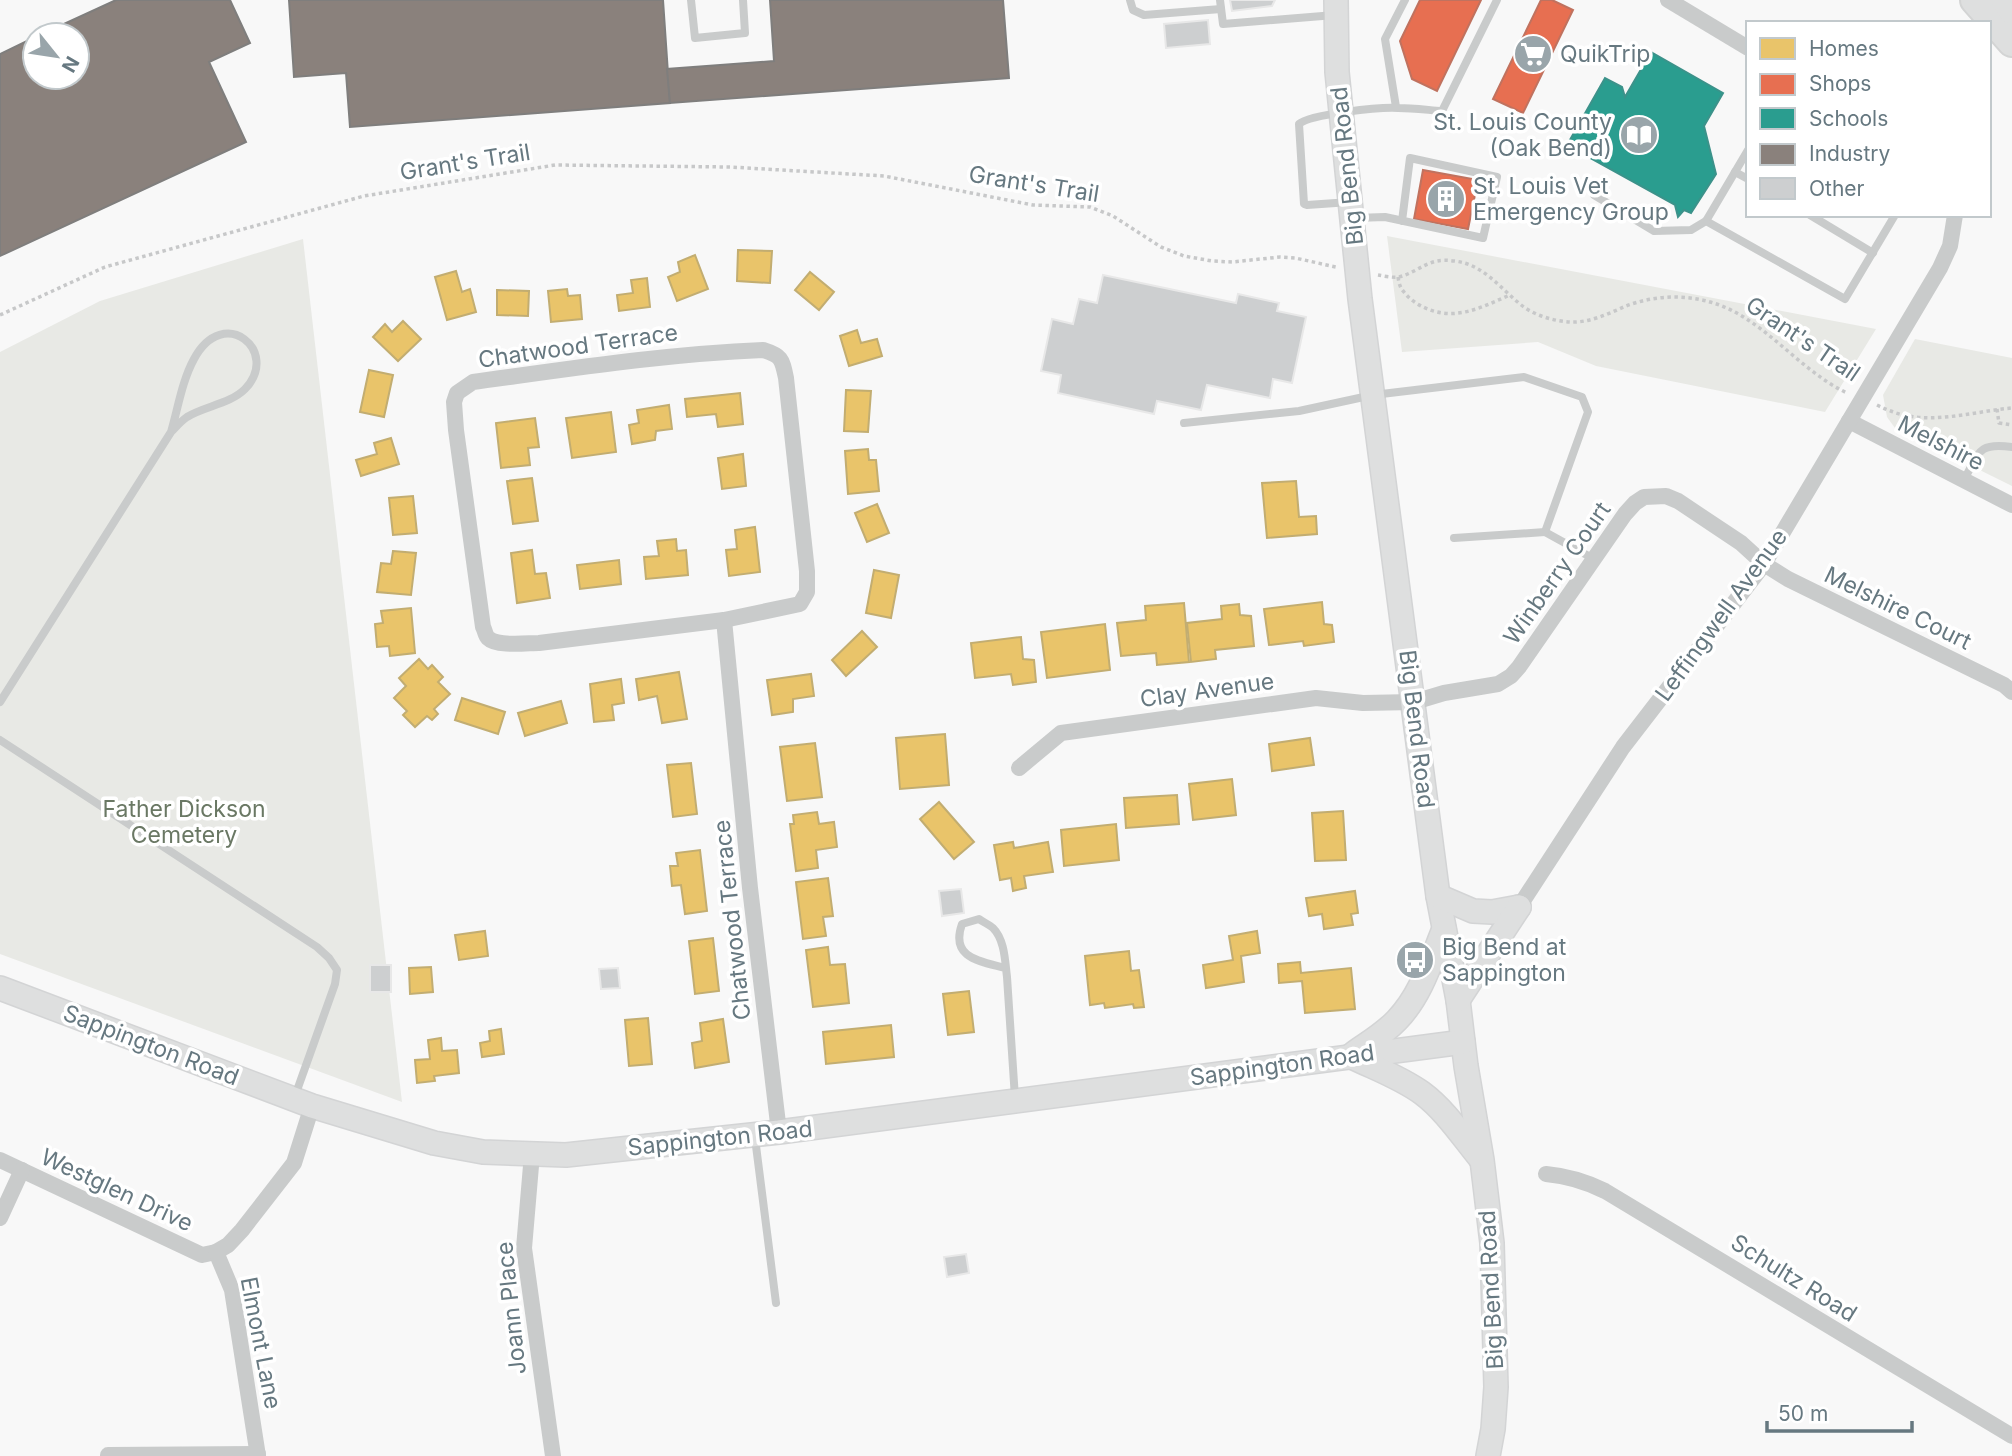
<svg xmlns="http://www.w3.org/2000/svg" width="2012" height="1456" font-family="Inter,sans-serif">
	<rect width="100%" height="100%" fill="#f8f8f8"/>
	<g fill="#e8e9e5">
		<path d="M1387 236 1876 329 1825 412 1596 366 1538 342 1402 352Z"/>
		<path d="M303 239 402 1102 0 954V352L100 301Z"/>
		<path d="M1915 339 2012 358V486L1895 428 1887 417 1883 395Z"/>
	</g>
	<g fill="#e9c46a" stroke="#c2ad71" stroke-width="2">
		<path d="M738 250 772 251 770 283 737 281Z"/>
		<path d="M695 255 708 289 677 301 668 277 680 272 678 262Z"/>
		<path d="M456 271 462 292 470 289 476 312 447 320 435 277Z"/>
		<path d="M810 272 834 292 819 310 795 290Z"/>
		<path d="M647 278 650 307 619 311 617 295 633 293 631 280Z"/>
		<path d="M567 289 568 296 580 295 582 319 551 322 548 291Z"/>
		<path d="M497 290 529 291 528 316 497 315Z"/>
		<path d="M403 321 421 339 398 361 373 337 385 324 392 332Z"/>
		<path d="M857 330 861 343 877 339 882 356 849 366 840 336Z"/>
		<path d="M369 370 393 375 384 417 360 412Z"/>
		<path d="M846 390 871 391 868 432 844 431Z"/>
		<path d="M740 393 743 424 718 427 716 414 687 417 685 399Z"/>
		<path d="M669 405 672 429 656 431 655 440 632 444 629 425 639 423 637 410Z"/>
		<path d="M611 412 616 452 572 458 566 418Z"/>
		<path d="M535 418 539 447 528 448 530 465 501 468 496 423Z"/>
		<path d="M391 438 399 464 361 476 356 460 377 454 374 443Z"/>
		<path d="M868 449 869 460H876L879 491 848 494 845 451Z"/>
		<path d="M743 454 746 486 722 489 718 458Z"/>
		<path d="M532 478 538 521 513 524 507 481Z"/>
		<path d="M1296 481 1299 517 1316 516 1317 534 1267 538 1262 483Z"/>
		<path d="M413 496 417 533 393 535 389 498Z"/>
		<path d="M877 504 889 533 867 542 855 513Z"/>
		<path d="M755 527 760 572 729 576 726 550 737 549 735 530Z"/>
		<path d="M676 539 677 551 686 550 688 575 646 579 644 557 659 556 657 541Z"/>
		<path d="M532 550 535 574 546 573 550 598 517 603 511 553Z"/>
		<path d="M393 551 416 553 411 595 377 592 381 563 391 564Z"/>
		<path d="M619 560 621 584 580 589 577 565Z"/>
		<path d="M874 570 899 575 891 618 866 613Z"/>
		<path d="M1322 602 1324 624 1332 625 1334 642 1304 646 1303 641 1269 645 1264 609Z"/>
		<path d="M1184 603 1189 662 1157 665 1156 653 1121 656 1117 623 1146 620 1145 606Z"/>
		<path d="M1239 604 1240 615 1251 616 1254 646 1215 650 1216 659 1191 662 1187 623 1222 619 1221 606Z"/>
		<path d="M411 608 415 653 390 656 389 646 377 647 375 624 383 623 381 611Z"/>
		<path d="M1105 624 1110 670 1047 678 1041 632Z"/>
		<path d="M862 631 877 647 846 676 832 660Z"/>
		<path d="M1021 637 1023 659 1034 660 1036 682 1013 685 1011 674 975 678 971 643Z"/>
		<path d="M419 659 428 669 432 665 443 677 438 682 450 694 434 709 438 714 432 720 427 716 415 727 403 715 407 711 394 698 406 686 399 678Z"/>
		<path d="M679 672 687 719 662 723 657 696 639 700 636 679Z"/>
		<path d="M811 674 814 696 793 699V712L772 715 767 680Z"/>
		<path d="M621 679 624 703 612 705 614 720 594 722 590 684Z"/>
		<path d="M462 698 505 712 498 734 455 720Z"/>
		<path d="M561 701 567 723 525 736 518 713Z"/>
		<path d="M945 734 949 785 900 789 896 738Z"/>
		<path d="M1310 738 1314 765 1272 771 1269 744Z"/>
		<path d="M815 743 822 797 787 801 780 747Z"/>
		<path d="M691 763 697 814 673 817 667 765Z"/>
		<path d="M1232 779 1236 815 1193 820 1189 784Z"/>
		<path d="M1177 795 1179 824 1126 828 1124 798Z"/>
		<path d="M939 802 974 842 954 859 920 819Z"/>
		<path d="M1343 811 1346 860 1315 861 1312 813Z"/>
		<path d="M817 812 819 824 834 822 837 847 816 850 818 868 796 871 790 824H794L793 815Z"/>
		<path d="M1116 824 1119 860 1064 866 1061 830Z"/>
		<path d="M1013 842 1014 848 1048 842 1053 872 1024 876 1026 888 1013 891 1011 878 1000 880 994 845Z"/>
		<path d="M700 850 707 911 685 914 681 885 672 886 670 866H678L676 853Z"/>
		<path d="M828 878 833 916 823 917 826 936 803 939 796 882Z"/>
		<path d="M1355 891 1358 913 1351 914 1353 925 1324 929 1322 914 1309 916 1306 898Z"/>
		<path d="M485 931 488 956 459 960 455 935Z"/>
		<path d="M1257 931 1260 953 1241 956 1244 982 1206 988 1203 965 1233 960 1229 936Z"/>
		<path d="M713 938 719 991 695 994 689 941Z"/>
		<path d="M828 947 830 965 845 964 849 1003 813 1007 806 950Z"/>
		<path d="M1129 951 1131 971 1139 970 1144 1007 1134 1008 1133 1004 1105 1008 1104 1003 1090 1005 1085 956Z"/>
		<path d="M1300 962 1301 973 1351 968 1355 1009 1305 1013 1302 981 1279 983 1278 964Z"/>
		<path d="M431 967 433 992 410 994 409 968Z"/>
		<path d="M969 991 974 1032 948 1035 943 994Z"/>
		<path d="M648 1018 652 1064 629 1066 625 1020Z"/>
		<path d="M723 1019 729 1062 695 1068 692 1043 702 1041 700 1023Z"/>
		<path d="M891 1025 894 1057 826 1064 823 1032Z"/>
		<path d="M501 1029 504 1054 482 1057 480 1043 490 1041 489 1031Z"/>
		<path d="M441 1038 442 1051 457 1050 459 1073 434 1076 435 1081 417 1083 415 1060 430 1059 428 1040Z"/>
	</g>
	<g fill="#e76f51" stroke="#c0725f" stroke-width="2">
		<path d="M1420 0H1481L1437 91 1412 79 1400 41Z"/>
		<path d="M1541 0H1552L1573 10 1523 113 1493 99Z"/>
		<path d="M1423 170 1478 180 1468 229 1414 219Z"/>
	</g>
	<path fill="#2a9d8f" stroke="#3c928a" stroke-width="2" d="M1651 52 1723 93 1704 126 1716 174 1691 213 1684 210 1678 217 1675 205 1567 145 1605 78 1622 87 1625 97Z"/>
	<g fill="#8a817c" stroke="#7f7e7d" stroke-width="2">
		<path d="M116 0H230L250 43 209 62 246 142 0 256V54L35 37V77H77V35H40Z"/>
		<path d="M289 0H663L670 103 350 127 346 73 294 77Z"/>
		<path d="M770 0H1003L1009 78 670 103 667 69 774 61Z"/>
	</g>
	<g fill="#cdcfd0" stroke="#e8e8e8" stroke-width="2">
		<path d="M1230 0H1275L1272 6 1232 11Z"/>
		<path d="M1208 20 1210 44 1166 48 1164 24Z"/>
		<path d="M1103 275 1236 303 1238 294 1279 303 1277 311 1306 317 1292 383 1273 379 1270 398 1207 385 1201 410 1157 401 1154 414 1058 393 1061 375 1041 371 1052 319 1073 324 1079 299 1097 303Z"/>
		<path d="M961 889 964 913 942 916 939 891Z"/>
		<rect x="370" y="965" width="21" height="27"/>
		<path d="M618 968 620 988 601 989 599 969Z"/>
		<path d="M966 1254 969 1273 947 1277 944 1257Z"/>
	</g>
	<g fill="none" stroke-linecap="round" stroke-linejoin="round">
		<defs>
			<g id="secondary">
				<path d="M1336 0 1337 72 1360 299 1438 896 1458 1000 1466 1066 1482 1160 1492 1243 1496 1387 1493 1429 1488 1456"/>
				<path d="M1438 896 1473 911 1492 912 1519 907"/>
				<path d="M0 988 312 1106 434 1143 483 1152 566 1155 779 1132 1463 1042"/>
				<path d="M1458 1000 1519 907"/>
				<path d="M1354 1053C1368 1043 1384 1034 1397 1020 1421 995 1431 961 1444 929"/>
				<path d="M1350 1056C1374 1068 1400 1077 1422 1093 1445 1110 1462 1136 1480 1158"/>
			</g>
			<g id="highway">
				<path d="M1975 0 2012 42"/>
				<path d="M2006 0 2012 9"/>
			</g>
		</defs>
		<use href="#secondary" stroke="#d3d4d5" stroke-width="26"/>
		<use href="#highway" stroke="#d3d4d4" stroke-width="32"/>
		<g stroke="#c7c8c9" stroke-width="3.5" stroke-dasharray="3.5 3.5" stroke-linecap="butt">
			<path d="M1378 275C1384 276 1393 278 1399 277 1421 271 1428 257 1454 261 1483 264 1499 287 1520 304 1533 315 1553 321 1570 322 1589 323 1608 314 1626 306 1652 296 1683 294 1710 302 1762 316 1798 370 1847 393"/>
			<path d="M1398 277C1399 283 1400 288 1404 292 1415 307 1440 316 1458 313 1477 311 1493 302 1510 295"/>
			<path d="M0 315 105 267 364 196 555 165 730 167 884 176 1033 205 1090 207 1113 216 1161 247 1184 256 1212 261 1232 262 1280 257 1295 258 1336 267"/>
			<path d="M1877 405C1887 410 1897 414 1908 416 1942 422 1978 411 2012 408"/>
			<path d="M1997 409 1999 423 2012 425"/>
		</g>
		<g stroke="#c9cbcb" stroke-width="8">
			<path d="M691 0 695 38 745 33 743 0"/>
			<path d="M1130 0 1133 10 1144 15 1221 9"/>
			<path d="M1220 0 1223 24 1335 15"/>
			<path d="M1396 107 1385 39 1405 0"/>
			<path d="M1748 150 1706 221 1845 299 1895 215"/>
			<path d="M1735 172 1748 179"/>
			<path d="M1594 195 1654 231 1691 230 1706 221"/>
			<path d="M1350 202 1307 205 1304 204 1299 124C1310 114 1380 107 1398 108 1412 108 1428 110 1442 111L1497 0"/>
			<path d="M1810 215 1873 253"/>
			<path d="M1355 218 1385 217 1483 238 1497 177 1410 158 1402 221"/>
			<path d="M1184 423 1299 411 1373 395 1524 377 1582 397 1588 412 1545 532 1594 559"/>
			<path d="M1964 480C1979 453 1977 442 2012 447"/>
			<path d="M1454 538 1545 532"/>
			<path d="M0 702 171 432C176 427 181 421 187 417 205 406 230 404 245 389 281 352 224 303 194 359 182 381 178 408 171 432"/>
			<path d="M0 740 317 947 329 958 337 970 335 984 295 1096"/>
			<path d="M1005 968C979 961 950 958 962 924L979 919C983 922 990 925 993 928 1005 940 1005 962 1007 977L1015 1098"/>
			<path d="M755 1138 776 1303"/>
		</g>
		<g stroke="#c9cbcb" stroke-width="16">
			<path d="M1668 0 1748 48"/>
			<path d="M763 350C782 356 782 359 786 378L807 571V592L800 604 724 620 539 643C527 643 497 647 488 638 485 635 485 630 483 627L456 430 454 402 457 393 473 382C569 369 665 354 763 350Z"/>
			<path d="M1849 421 2012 505"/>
			<path d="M724 620 750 888 779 1132"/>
			<path d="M1019 768 1061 733 1316 698 1363 703 1414 702 1444 693 1498 684 1511 676 1519 667 1625 514 1635 503 1644 497 1666 496 1678 501 1741 543 1764 564 1788 579 2004 685 2012 692"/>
			<path d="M1519 907 1623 747 1764 564 1940 268 1950 246 1955 215"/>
			<path d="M532 1154 524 1248 553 1456"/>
			<path d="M0 1160 202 1255 216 1252"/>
			<path d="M1546 1174C1568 1176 1585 1181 1605 1191L2012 1436"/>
			<path d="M0 1218 22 1170"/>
			<path d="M108 1455 258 1454"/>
			<path d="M258 1456 232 1290 216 1252 228 1245 242 1230 294 1163 312 1106"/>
		</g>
		<use href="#secondary" stroke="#dedfdf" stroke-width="23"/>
		<use href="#highway" stroke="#dedfdf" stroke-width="28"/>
	</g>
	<defs>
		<symbol id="supermarket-disc" viewBox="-11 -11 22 22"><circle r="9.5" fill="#99a5aa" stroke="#fff"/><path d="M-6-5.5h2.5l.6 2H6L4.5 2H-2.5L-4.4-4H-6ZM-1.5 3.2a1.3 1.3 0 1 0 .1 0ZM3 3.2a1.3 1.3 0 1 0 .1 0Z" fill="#fff"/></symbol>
		<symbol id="library-disc" viewBox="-11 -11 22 22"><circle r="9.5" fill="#99a5aa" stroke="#fff"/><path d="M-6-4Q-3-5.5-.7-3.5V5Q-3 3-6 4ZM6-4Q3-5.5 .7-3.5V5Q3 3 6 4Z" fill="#fff"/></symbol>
		<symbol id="building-disc" viewBox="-11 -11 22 22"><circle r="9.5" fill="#99a5aa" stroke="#fff"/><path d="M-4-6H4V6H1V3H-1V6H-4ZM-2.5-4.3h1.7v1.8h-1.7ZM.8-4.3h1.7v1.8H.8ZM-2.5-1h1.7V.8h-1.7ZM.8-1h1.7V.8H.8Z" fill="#fff"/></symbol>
		<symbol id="bus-disc" viewBox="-11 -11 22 22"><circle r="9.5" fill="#99a5aa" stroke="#fff"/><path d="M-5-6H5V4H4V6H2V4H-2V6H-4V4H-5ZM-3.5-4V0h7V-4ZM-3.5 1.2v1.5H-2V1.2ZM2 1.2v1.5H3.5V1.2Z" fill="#fff"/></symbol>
	</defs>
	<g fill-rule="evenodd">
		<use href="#supermarket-disc" x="1511" y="32" width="44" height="44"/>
		<use href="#library-disc" x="1617" y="113" width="44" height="44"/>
		<use href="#building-disc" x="1424" y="177" width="44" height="44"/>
		<use href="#bus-disc" x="1393" y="938" width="44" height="44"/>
	</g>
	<g text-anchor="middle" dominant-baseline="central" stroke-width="7" stroke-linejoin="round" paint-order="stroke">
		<g font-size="23" fill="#667880" stroke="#fff" text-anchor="start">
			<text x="1560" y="54">QuikTrip</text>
			<text x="1612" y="122" text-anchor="end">St. Louis County<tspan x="1612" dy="26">(Oak Bend)</tspan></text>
			<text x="1473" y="186">St. Louis Vet<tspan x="1473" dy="26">Emergency Group</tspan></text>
			<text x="1442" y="947">Big Bend at<tspan x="1442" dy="26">Sappington</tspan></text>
		</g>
		<g font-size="23" fill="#667880" stroke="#fff">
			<text transform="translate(465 162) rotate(-9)">Grant's Trail</text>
			<text transform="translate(1347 166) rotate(-96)">Big Bend Road</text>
			<text transform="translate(1034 184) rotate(9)">Grant's Trail</text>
			<text transform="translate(1803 339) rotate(34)">Grant's Trail</text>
			<text transform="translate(578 346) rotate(-8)">Chatwood Terrace</text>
			<text transform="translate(1941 443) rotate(27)">Melshire</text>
			<text transform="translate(1557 573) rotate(-55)">Winberry Court</text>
			<text transform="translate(1898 608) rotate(26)">Melshire Court</text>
			<text transform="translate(1721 615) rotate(-54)">Leffingwell Avenue</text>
			<text transform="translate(1207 690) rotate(-8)">Clay Avenue</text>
			<text transform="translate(1417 729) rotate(83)">Big Bend Road</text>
			<text transform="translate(732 920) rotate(-96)">Chatwood Terrace</text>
			<text transform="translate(151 1045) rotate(21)">Sappington Road</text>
			<text transform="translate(1282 1065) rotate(-8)">Sappington Road</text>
			<text transform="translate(720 1138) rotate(-6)">Sappington Road</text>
			<text transform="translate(117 1190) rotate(25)">Westglen Drive</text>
			<text transform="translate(1794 1278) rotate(32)">Schultz Road</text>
			<text transform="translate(1491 1290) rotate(-93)">Big Bend Road</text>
			<text transform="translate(511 1308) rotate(-96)">Joann Place</text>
			<text transform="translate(261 1343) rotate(79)">Elmont Lane</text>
		</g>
		<g font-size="23" fill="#6a7864" stroke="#fff">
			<text x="184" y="809">Father Dickson<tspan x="184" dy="26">Cemetery</tspan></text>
		</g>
	</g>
	<rect x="1746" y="21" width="245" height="196" fill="#ffffff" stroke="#c2c9cc" stroke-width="2"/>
	<rect x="1760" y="38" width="35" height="21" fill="#e9c46a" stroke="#c2c9cc" stroke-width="2"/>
	<text x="1809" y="56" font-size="21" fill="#667880">Homes</text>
	<rect x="1760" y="74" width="35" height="21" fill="#e76f51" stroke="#c2c9cc" stroke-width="2"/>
	<text x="1809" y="91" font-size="21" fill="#667880">Shops</text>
	<rect x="1760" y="108" width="35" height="21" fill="#2a9d8f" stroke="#c2c9cc" stroke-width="2"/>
	<text x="1809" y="126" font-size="21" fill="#667880">Schools</text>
	<rect x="1760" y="144" width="35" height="21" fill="#8a817c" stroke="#c2c9cc" stroke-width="2"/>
	<text x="1809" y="161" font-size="21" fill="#667880">Industry</text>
	<rect x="1760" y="178" width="35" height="21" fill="#cdcfd0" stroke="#c2c9cc" stroke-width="2"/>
	<text x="1809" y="196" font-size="21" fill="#667880">Other</text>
	<g transform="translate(56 56) rotate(120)"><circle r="33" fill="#ffffff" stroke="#c2c9cc" stroke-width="2"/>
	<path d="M0-5L12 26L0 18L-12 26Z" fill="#99a5aa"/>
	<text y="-10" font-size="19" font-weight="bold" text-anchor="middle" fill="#667880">N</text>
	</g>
	<path d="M1767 1421v10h145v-10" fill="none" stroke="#667880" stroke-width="3.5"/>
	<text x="1778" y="1421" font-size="21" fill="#667880" stroke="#ffffff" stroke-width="5" paint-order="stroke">50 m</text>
</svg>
